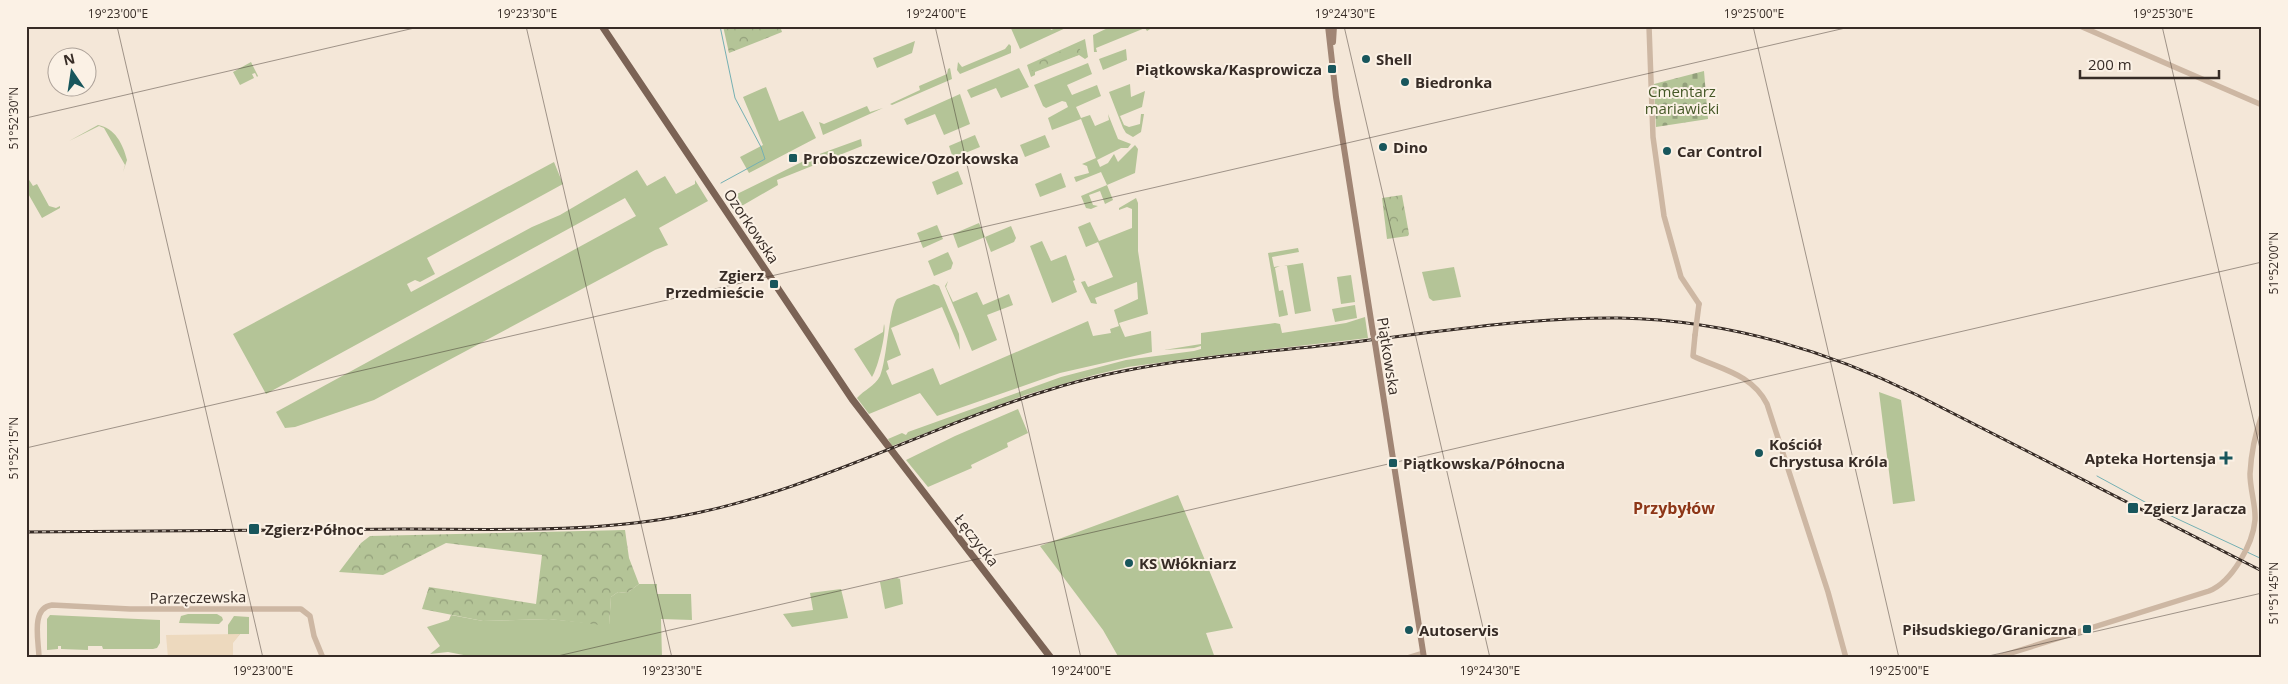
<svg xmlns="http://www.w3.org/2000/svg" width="2288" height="684" font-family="'Open Sans',sans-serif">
	<defs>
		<pattern id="forest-crowns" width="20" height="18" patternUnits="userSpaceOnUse" patternTransform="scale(1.25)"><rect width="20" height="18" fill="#b4c497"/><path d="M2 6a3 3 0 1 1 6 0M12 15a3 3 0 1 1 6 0" fill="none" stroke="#939f7b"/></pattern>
		<pattern id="cemetery-stones" width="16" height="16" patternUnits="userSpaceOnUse" patternTransform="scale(1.25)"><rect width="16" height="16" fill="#b4c497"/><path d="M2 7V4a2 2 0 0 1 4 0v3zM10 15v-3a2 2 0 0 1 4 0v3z" fill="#939f7b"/></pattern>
	</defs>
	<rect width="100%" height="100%" fill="#f4e7d8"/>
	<g fill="#b4c497">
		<path d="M1010 26H1049L1051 30 1061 26H1070L1020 49Z"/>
		<path d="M1112 26H1155L1147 31 1145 28 1096 48 1097 52H1094L1093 35Z"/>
		<path d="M1085 39 1088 57 1085 59 1079 55 1035 72V75L1031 77 1027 65Z"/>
		<path d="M915 41 912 53 877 68 873 58Z"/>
		<path d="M1009 44 1011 46V53L960 74 957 70 958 62 962 67 1005 49Z"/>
		<path d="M1126 49 1127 60 1103 70 1099 59Z"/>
		<path d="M251 62 258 76 257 77 255 73 252 74 254 78 240 85 233 72Z"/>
		<path d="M1088 63 1092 74 1067 85 1072 95 1097 85 1101 96 1076 107 1081 118 1090 115 1095 126 1109 120 1108 114 1118 139 1131 144 1128 148H1121L1097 160 1100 167 1108 163 1114 154 1118 162 1135 145 1138 149 1135 173 1107 185 1113 200 1105 204 1100 191 1089 195 1093 205 1098 206 1091 209 1086 208 1081 196 1107 185 1101 172 1076 182 1074 177 1089 173 1087 166 1082 164 1096 158 1081 119 1052 130 1048 118 1068 107 1066 102 1062 101 1046 108 1043 106 1034 85Z"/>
		<path d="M950 68 952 79 892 105 890 104 920 90 919 86 947 74 948 69Z"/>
		<path d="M1019 68 1029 87 1001 98 996 88 971 98 967 90Z"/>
		<path d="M1130 84 1131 97 1145 91 1142 107 1120 116 1124 125 1129 127 1140 124 1141 114H1144L1141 132 1133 137 1126 133 1123 128 1109 92Z"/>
		<path d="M766 87 779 121 803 111 816 138 749 173 740 157 763 145 743 97Z"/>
		<path d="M960 94 970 124 944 135 935 114 907 125 904 119Z"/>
		<path d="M867 106 870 112 883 108 823 135 819 122 824 124Z"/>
		<path d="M98 125C115 128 123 144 127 160L123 172 125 165 104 128 99 126 69 141Z"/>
		<path d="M975 135 980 147 953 158 949 146Z"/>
		<path d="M1045 135 1050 147 1025 157 1020 145Z"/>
		<path d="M861 139 862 146 777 180 778 185 733 211 729 205V200L737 194 814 156Z"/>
		<path d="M554 162 563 184 427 258 435 274 420 282 415 280 407 284 411 292 532 227 560 215 637 170 647 186 665 176 676 194 695 184V180L708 201 659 228 668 245 655 250 374 400 295 427 285 428 276 412 636 216 625 198 266 394 233 334Z"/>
		<path d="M958 171 963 184 937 195 932 182Z"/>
		<path d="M1061 173 1066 187 1040 197 1035 184Z"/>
		<path d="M26 175 33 186 37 184 49 206 56 208 60 206V208L42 218 26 190Z"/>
		<path d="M1136 198 1138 203V251L1148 314 1119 323 1125 337 1151 331 1152 352 1060 373 937 416 920 393 869 414 857 398C864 390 875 386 880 376 887 360 889 307 897 299L934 284 939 286 959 334 960 350 942 307 891 328 901 355 887 361 889 369 886 371 892 385 933 368 940 385 1088 321 1093 336 1111 333 1110 329 1119 326 1114 310 1138 299 1137 282 1095 298 1097 304 1091 303 1081 282 1085 281 1088 287 1113 277 1098 242 1086 247 1078 227 1090 222 1099 241 1132 228V209L1127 207 1119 210V208Z"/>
		<path d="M979 223 985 237 1011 226 1016 238 1014 242 991 252 985 237 958 248 953 234Z"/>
		<path d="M937 225 943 239 923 248 917 233Z"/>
		<path d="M1042 241 1051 261 1066 255 1075 280 1073 281 1077 292 1052 303 1030 246Z"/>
		<path d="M1298 248 1299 252 1272 257 1274 267 1280 266 1275 268 1279 291 1283 290 1288 315 1279 317 1268 253Z"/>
		<path d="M948 252 953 263 951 269 934 276 928 261Z"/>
		<path d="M1303 263 1311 311 1295 314 1287 266H1284Z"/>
		<path d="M1454 267 1461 297 1433 301 1429 298 1422 272Z"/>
		<path d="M1351 275 1355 302 1341 304 1337 277Z"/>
		<path d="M948 281 946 287 953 302 977 292 983 305 1009 294 1013 305 987 315 997 340 972 351 945 286Z"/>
		<path d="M1355 305 1357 318 1335 322 1332 309Z"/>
		<path d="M1365 317 1368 338 1201 357 1128 367 1094 375 1025 395 892 446 888 439 902 433 906 435 908 432 1061 377 1126 360 1194 351 1201 349V346L1194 348 1164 350 1201 344V333L1275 323 1280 324 1282 333 1346 323Z"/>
		<path d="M884 324C887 331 878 368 872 377L854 349 883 332Z"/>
		<path d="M1879 392 1901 400 1915 501 1893 504Z"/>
		<path d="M1018 409 1028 433 1007 443 1008 447 971 465 972 468 928 487 906 460 955 436Z"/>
		<path d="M1178 495 1233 628 1206 633 1215 658H1119L1103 630 1040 546Z"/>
		<path d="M897 578 900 579 903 604 885 609 880 582Z"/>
		<path d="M639 584H657V594H691L692 620 661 619 662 658H479L448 652 430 654 440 646 427 627 449 620 451 615 483 621 549 619 609 625 611 597 618 592 627 593Z"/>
		<path d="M841 589 848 618 792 627 783 614 813 610 810 593Z"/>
		<path d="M188 614H217L222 617 223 620 219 624 179 623 181 616Z"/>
		<path d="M50 615 160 620V643L157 648 153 649H103L102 646H88V650L61 649V646H58V649L47 650V619Z"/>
		<path d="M234 616 249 617V634H240L232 643V658H223L228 651V625Z"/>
	</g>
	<g fill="url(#forest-crowns)">
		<path d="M723 26H780L782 32 729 53Z"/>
		<path d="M1073 46 1080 49 1081 54 1032 71 1030 66 1033 64Z"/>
		<path d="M1402 195 1409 234 1408 236 1387 239 1382 198Z"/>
		<path d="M625 530 629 558 639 584 627 593 618 592 611 597 609 626 549 619 483 621 422 609 429 587 536 604 542 555 446 543 383 575 339 572 361 543 370 536Z"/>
	</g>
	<path fill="url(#cemetery-stones)" d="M1704 71 1708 119 1656 127 1654 84Z"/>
	<path fill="#edd9be" d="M240 634 233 643V658H168L166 635Z"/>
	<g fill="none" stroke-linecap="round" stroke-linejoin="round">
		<g stroke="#75b0b3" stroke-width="1">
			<path d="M720 26 735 98 761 147 765 159 721 183"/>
			<path d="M2097 476 2167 514 2244 550"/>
			<path d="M2247 552 2262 559"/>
		</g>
		<g stroke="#cdb7a3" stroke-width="5.5">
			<path d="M1649 26 1653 137 1664 216 1681 277 1699 304"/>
			<path d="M2080 26 2262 105"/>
			<path d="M1695 335 1693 356C1720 369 1752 374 1767 404L1828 592 1846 658"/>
			<path d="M39 658C39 642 30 608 52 605L130 609H301L310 616 314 636 323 658"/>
			<path d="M1407 658 1423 653"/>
			<path d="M1995 658 2209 591C2232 582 2253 544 2255 520 2256 505 2250 490 2250 474 2251 454 2255 434 2262 415"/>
		</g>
		<g stroke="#a08574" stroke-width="6">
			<path d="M1328 26 1336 97 1373 333"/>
			<path d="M1333 42 1334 26"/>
			<path d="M1375 343 1424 658"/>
		</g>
		<path stroke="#7b6355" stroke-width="7" d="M602 26 852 399 1051 658"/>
		<defs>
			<path id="rail" d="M26 532C152 531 279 530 405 529 495 529 586 533 676 517 807 494 925 427 1052 389 1142 361 1236 355 1329 345 1425 334 1523 317 1619 318 1724 320 1824 349 1917 395L2262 571"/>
		</defs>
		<use href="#rail" stroke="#372c26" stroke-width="3"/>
		<use href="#rail" stroke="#fbf1e5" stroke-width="1" stroke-dasharray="4" stroke-linecap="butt"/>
		<path stroke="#cdb7a3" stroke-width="5.5" d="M1695 335 1699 304"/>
		<path stroke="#a08574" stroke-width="6" d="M1373 333 1375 343"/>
	</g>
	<path fill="none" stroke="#372c26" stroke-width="1" stroke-opacity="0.45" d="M117 26 263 658M526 26 672 658M935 26 1081 658M1344 26 1490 658M1753 26 1899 658M2162 26 2262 457M26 118 423 26M26 448 1854 26M549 658 2262 262M1980 658 2262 593"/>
	<g fill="#18565c" stroke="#fbf1e5" stroke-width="2">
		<circle cx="1366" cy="59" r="5"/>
		<rect x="1327" y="64" width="10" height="10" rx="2.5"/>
		<circle cx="1405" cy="82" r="5"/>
		<circle cx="1383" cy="147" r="5"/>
		<circle cx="1667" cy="151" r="5"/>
		<rect x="788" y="153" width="10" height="10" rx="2.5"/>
		<rect x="769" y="279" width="10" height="10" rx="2.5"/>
		<circle cx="1759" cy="453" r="5"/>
		<path d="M2223.5 450.5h5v5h5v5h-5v5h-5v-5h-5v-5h5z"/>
		<rect x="1388" y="458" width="10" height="10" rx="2.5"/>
		<rect x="2127" y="502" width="12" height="12" rx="2.5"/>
		<rect x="248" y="523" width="12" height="12" rx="2.5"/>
		<circle cx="1129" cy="563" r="5"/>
		<rect x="2082" y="624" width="10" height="10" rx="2.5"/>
		<circle cx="1409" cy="630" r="5"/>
	</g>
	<g text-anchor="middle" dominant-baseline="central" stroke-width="4" stroke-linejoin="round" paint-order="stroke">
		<g font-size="15" font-weight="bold" fill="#372c26" stroke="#fbf1e5" text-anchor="start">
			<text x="1376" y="59">Shell</text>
			<text x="1322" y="69" text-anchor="end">Piątkowska/Kasprowicza</text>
			<text x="1415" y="82">Biedronka</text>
			<text x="1393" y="147">Dino</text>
			<text x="1677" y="151">Car Control</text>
			<text x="803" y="158">Proboszczewice/Ozorkowska</text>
			<text x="764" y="275" text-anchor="end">Zgierz<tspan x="764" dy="17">Przedmieście</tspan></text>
			<text x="1769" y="444">Kościół<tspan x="1769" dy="17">Chrystusa Króla</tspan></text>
			<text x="2216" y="458" text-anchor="end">Apteka Hortensja</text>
			<text x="1403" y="463">Piątkowska/Północna</text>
			<text x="2144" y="508">Zgierz Jaracza</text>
			<text x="265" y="529">Zgierz Północ</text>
			<text x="1139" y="563">KS Włókniarz</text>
			<text x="2077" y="629" text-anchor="end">Piłsudskiego/Graniczna</text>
			<text x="1419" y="630">Autoservis</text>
		</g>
		<g font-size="15" fill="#455827" stroke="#fbf1e5">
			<text x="1682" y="91">Cmentarz<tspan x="1682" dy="17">mariawicki</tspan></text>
		</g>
		<g font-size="15" fill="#372c26" stroke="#fbf1e5">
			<text transform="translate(752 226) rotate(56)">Ozorkowska</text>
			<text transform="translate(1389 356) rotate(81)">Piątkowska</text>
			<text transform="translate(977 540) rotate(52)">Łęczycka</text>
			<text transform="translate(198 597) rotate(-1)">Parzęczewska</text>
		</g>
		<g font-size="16" font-weight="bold" fill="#8d3617" stroke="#fbf1e5">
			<text x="1674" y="508">Przybyłów</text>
		</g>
	</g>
	<rect width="2288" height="684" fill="none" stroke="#fbf1e5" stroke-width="55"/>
	<g transform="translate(72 72) rotate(347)"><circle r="24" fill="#fbf1e5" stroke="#ada299"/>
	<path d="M0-4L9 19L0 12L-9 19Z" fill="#18565c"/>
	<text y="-8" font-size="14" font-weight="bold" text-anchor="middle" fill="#372c26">N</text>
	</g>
	<path d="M2080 70v8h139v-8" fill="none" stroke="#372c26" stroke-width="2.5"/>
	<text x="2088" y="70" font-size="15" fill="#372c26" stroke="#fbf1e5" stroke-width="4" paint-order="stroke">200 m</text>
	<rect x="28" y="28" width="2232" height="628" fill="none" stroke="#372c26" stroke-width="2"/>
	<g font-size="12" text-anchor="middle" fill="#372c26">
		<text x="118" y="18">19°23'00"E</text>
		<text x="527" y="18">19°23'30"E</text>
		<text x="936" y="18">19°24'00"E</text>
		<text x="1345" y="18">19°24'30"E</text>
		<text x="1754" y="18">19°25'00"E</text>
		<text x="2163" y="18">19°25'30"E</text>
		<text transform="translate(14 118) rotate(-90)" y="4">51°52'30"N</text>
		<text transform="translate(2274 263) rotate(-90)" y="4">51°52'00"N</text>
		<text transform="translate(14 448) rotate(-90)" y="4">51°52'15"N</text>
		<text transform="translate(2274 593) rotate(-90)" y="4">51°51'45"N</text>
		<text x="263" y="675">19°23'00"E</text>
		<text x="672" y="675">19°23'30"E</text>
		<text x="1081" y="675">19°24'00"E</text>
		<text x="1490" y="675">19°24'30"E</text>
		<text x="1899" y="675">19°25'00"E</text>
	</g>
</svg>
